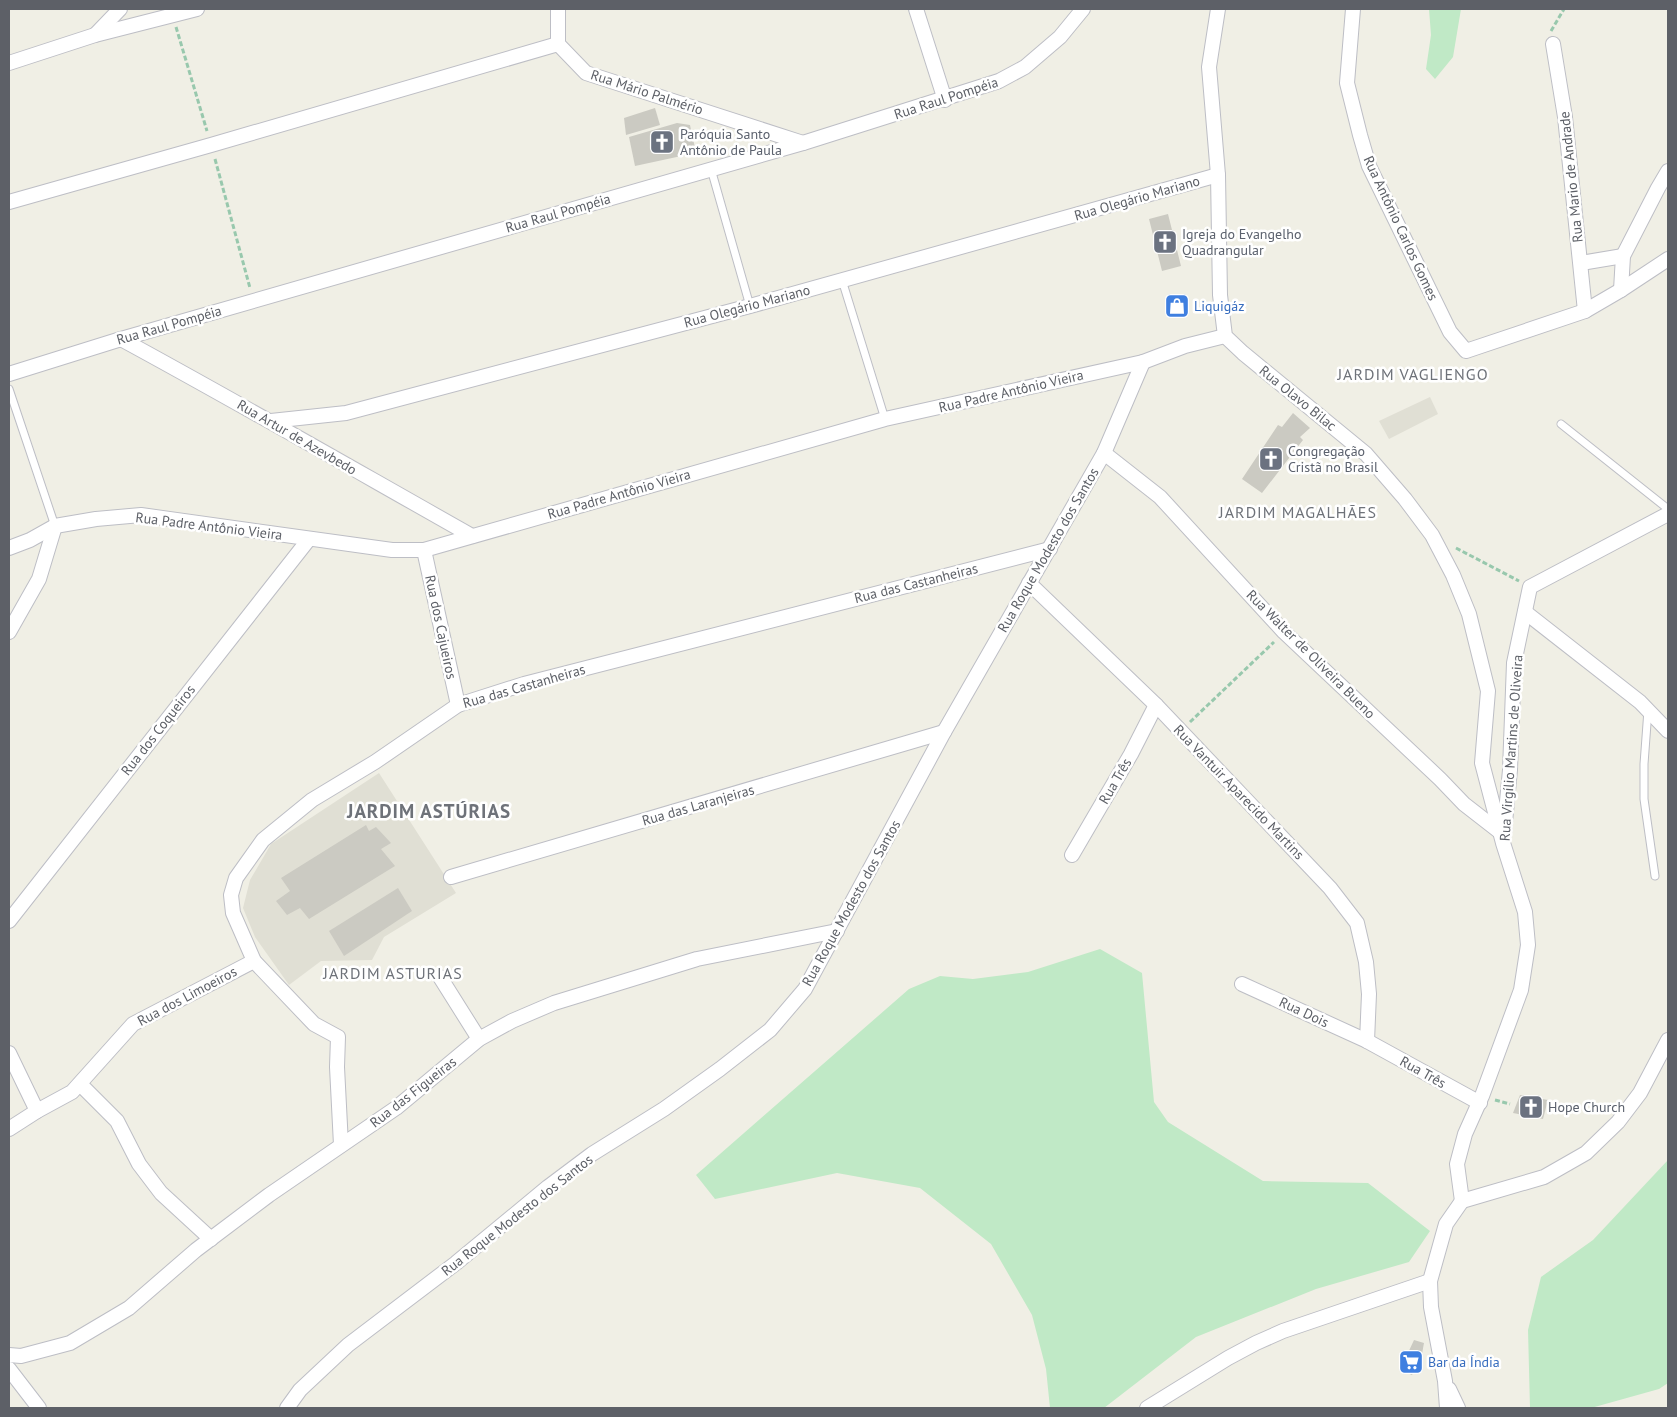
<svg xmlns="http://www.w3.org/2000/svg" width="1677" height="1417" font-family="'PT Sans',sans-serif">
	<rect width="100%" height="100%" fill="#f0efe5"/>
	<g fill="#e0dfd4">
		<path d="M1430 397 1438 414 1389 439 1379 421Z"/>
		<path d="M379 773 456 893 384 937 372 960 321 961 289 985 255 937 243 908 250 880 271 844Z"/>
	</g>
	<g fill="#c0e9c6">
		<path d="M1429 9H1461L1453 57 1435 79 1426 69 1431 35Z"/>
		<path d="M1100 949 1142 973 1154 1102 1168 1122 1263 1181 1368 1183 1430 1231 1409 1262 1316 1289 1196 1337 1104 1408H1050L1046 1369 1032 1315 991 1244 920 1188 837 1173 715 1199 696 1175 909 989 940 976 973 979 1028 972Z"/>
		<path d="M1668 1160V1383L1659 1389 1591 1408H1530L1528 1330 1541 1277 1593 1240Z"/>
	</g>
	<g fill="#cbcac2">
		<path d="M655 108 660 125 626 135 624 118Z"/>
		<path d="M677 123 690 125 695 148 686 155 635 166 629 137Z"/>
		<path d="M1168 214 1181 266 1162 271 1149 219Z"/>
		<path d="M1293 413 1310 428 1300 437 1303 440 1262 493 1242 479 1278 425 1282 427Z"/>
		<path d="M366 825 369 831 376 827 391 843 381 849 395 866 309 919 300 908 287 915 276 901 290 891 281 878Z"/>
		<path d="M398 888 412 911 344 956 329 931Z"/>
		<path d="M1520 1095 1548 1100 1543 1119 1513 1113Z"/>
		<path d="M1414 1340 1424 1343 1422 1354 1412 1375 1400 1370Z"/>
	</g>
	<g fill="none" stroke-linecap="round" stroke-linejoin="round">
		<defs>
			<g id="service">
				<path d="M711 169 750 306"/>
				<path d="M842 280 885 419"/>
				<path d="M9 389 55 526"/>
				<path d="M1561 424 1668 509"/>
				<path d="M1648 710 1644 764V799L1655 876"/>
			</g>
			<g id="minor">
				<path d="M916 9 945 100"/>
				<path d="M1218 9 1209 67 1218 175 1220 295 1225 336 1243 353 1366 454 1405 499 1432 535 1453 575 1469 614 1488 691 1482 763 1503 843 1525 912 1528 945 1521 990 1482 1096 1465 1134 1457 1164 1462 1201"/>
				<path d="M1353 9 1347 83 1360 135 1369 166 1450 332 1466 351 1585 311 1621 290 1668 259"/>
				<path d="M95 35 120 9"/>
				<path d="M558 44 586 73 803 143"/>
				<path d="M558 44V9"/>
				<path d="M1553 44 1565 117 1585 311"/>
				<path d="M9 63 95 35 197 9"/>
				<path d="M9 202 211 145 558 44"/>
				<path d="M1581 263 1623 256"/>
				<path d="M1621 290 1623 256 1658 188 1668 171"/>
				<path d="M121 339C239 403 355 470 472 536"/>
				<path d="M9 374 121 339 803 143 999 81 1025 67 1060 37 1083 9"/>
				<path d="M271 421 346 413 750 306 1218 175"/>
				<path d="M1104 453 1160 497 1284 632 1440 779 1464 804 1500 832"/>
				<path d="M9 548 30 540 55 526 96 519 141 515 392 550H424L885 419 1143 362 1185 346 1225 336"/>
				<path d="M424 550 458 705"/>
				<path d="M1029 583 1156 705 1330 888 1357 923 1366 962 1369 994 1367 1041"/>
				<path d="M1525 612 1640 702 1668 731"/>
				<path d="M9 632 39 579 55 526"/>
				<path d="M1504 833 1510 770 1514 663 1530 587 1668 514"/>
				<path d="M1072 855 1131 754 1156 705"/>
				<path d="M451 877 944 732"/>
				<path d="M9 921 309 539"/>
				<path d="M440 977 479 1039"/>
				<path d="M1242 984 1367 1041 1480 1103"/>
				<path d="M9 1053 37 1111"/>
				<path d="M80 1084 117 1121 139 1164 161 1193 211 1239"/>
				<path d="M9 1129 37 1111 72 1092 133 1024 254 961"/>
				<path d="M341 1145 337 1067 338 1037 314 1024 254 961 233 913 231 895 236 878 263 840 312 800 375 762 458 705 524 684 1050 549"/>
				<path d="M1462 1201 1544 1177 1586 1153 1618 1122 1640 1093 1668 1040"/>
				<path d="M9 1355 21 1356 70 1343 129 1308 196 1250 269 1195 396 1108 479 1039 512 1021 554 1003 697 959 837 931"/>
				<path d="M9 1369 39 1408"/>
				<path d="M1449 1389 1458 1408"/>
				<path d="M287 1408 300 1390 348 1345 456 1263 548 1187 592 1154 664 1109 720 1069 770 1030 805 989 944 732 1104 453 1143 362"/>
				<path d="M1147 1408 1228 1358 1256 1343 1283 1331 1430 1281"/>
				<path d="M1447 1408 1445 1381 1431 1307 1430 1281 1446 1224 1462 1201"/>
			</g>
		</defs>
		<use href="#service" stroke="#bdbec5" stroke-width="9"/>
		<use href="#minor" stroke="#bdbec5" stroke-width="16"/>
		<g stroke="#98c8ad" stroke-width="3" stroke-dasharray="5 2.5" stroke-linecap="butt">
			<path d="M176 27 207 131"/>
			<path d="M1551 31 1564 9"/>
			<path d="M215 159 250 288"/>
			<path d="M1456 548 1519 581"/>
			<path d="M1190 722 1274 642"/>
			<path d="M1495 1100 1510 1104"/>
		</g>
		<use href="#service" stroke="#fff" stroke-width="7"/>
		<use href="#minor" stroke="#fff" stroke-width="14"/>
	</g>
	<defs>
		<symbol id="church-square" viewBox="-11 -11 22 22"><rect x="-9" y="-9" width="18" height="18" rx="4" fill="#6b7280" stroke="#fff"/><path d="M-1.2-6h2.4v3.5h3.3v2.4h-3.3V6h-2.4V-.1h-3.3v-2.4h3.3Z" fill="#fff"/></symbol>
		<symbol id="shop-square" viewBox="-11 -11 22 22"><rect x="-9" y="-9" width="18" height="18" rx="4" fill="#3f7fe0" stroke="#fff"/><path d="M-5-2.5h2.3a2.7 3.5 0 0 1 5.4 0H5L5.5 6h-11ZM-1.5-2.5h3a1.5 2.3 0 0 0-3 0Z" fill="#fff"/></symbol>
		<symbol id="supermarket-square" viewBox="-11 -11 22 22"><rect x="-9" y="-9" width="18" height="18" rx="4" fill="#3f7fe0" stroke="#fff"/><path d="M-6-5.5h2.5l.6 2H6L4.5 2H-2.5L-4.4-4H-6ZM-1.5 3.2a1.3 1.3 0 1 0 .1 0ZM3 3.2a1.3 1.3 0 1 0 .1 0Z" fill="#fff"/></symbol>
	</defs>
	<g fill-rule="evenodd">
		<use href="#church-square" x="648" y="128" width="28" height="28"/>
		<use href="#church-square" x="1151" y="228" width="28" height="28"/>
		<use href="#shop-square" x="1163" y="292" width="28" height="28"/>
		<use href="#church-square" x="1257" y="445" width="28" height="28"/>
		<use href="#church-square" x="1517" y="1093" width="28" height="28"/>
		<use href="#supermarket-square" x="1397" y="1348" width="28" height="28"/>
	</g>
	<g text-anchor="middle" dominant-baseline="central" stroke-width="5" stroke-linejoin="round" paint-order="stroke">
		<g font-size="14" fill="#5d6067" stroke="#fff">
			<text transform="translate(647 92) rotate(18)">Rua Mário Palmério</text>
			<text transform="translate(946 98) rotate(-18)">Rua Raul Pompéia</text>
			<text transform="translate(1571 177) rotate(-96)">Rua Mario de Andrade</text>
			<text transform="translate(1137 198) rotate(-16)">Rua Olegário Mariano</text>
			<text transform="translate(558 213) rotate(-16)">Rua Raul Pompéia</text>
			<text transform="translate(1401 228) rotate(65)">Rua Antônio Carlos Gomes</text>
			<text transform="translate(747 306) rotate(-15)">Rua Olegário Mariano</text>
			<text transform="translate(169 325) rotate(-16)">Rua Raul Pompéia</text>
			<text transform="translate(1011 391) rotate(-13)">Rua Padre Antônio Vieira</text>
			<text transform="translate(1298 398) rotate(39)">Rua Olavo Bilac</text>
			<text transform="translate(297 437) rotate(30)">Rua Artur de Azevbedo</text>
			<text transform="translate(619 494) rotate(-16)">Rua Padre Antônio Vieira</text>
			<text transform="translate(209 526) rotate(7)">Rua Padre Antônio Vieira</text>
			<text transform="translate(1048 550) rotate(-60)">Rua Roque Modesto dos Santos</text>
			<text transform="translate(916 583) rotate(-14)">Rua das Castanheiras</text>
			<text transform="translate(441 627) rotate(78)">Rua dos Cajueiros</text>
			<text transform="translate(1311 654) rotate(45)">Rua Walter de Oliveira Bueno</text>
			<text transform="translate(524 686) rotate(-16)">Rua das Castanheiras</text>
			<text transform="translate(158 730) rotate(-52)">Rua dos Coqueiros</text>
			<text transform="translate(1511 748) rotate(-86)">Rua Virgílio Martins de Oliveira</text>
			<text transform="translate(1115 781) rotate(-60)">Rua Três</text>
			<text transform="translate(1239 792) rotate(46)">Rua Vantuir Aparecido Martins</text>
			<text transform="translate(698 805) rotate(-16)">Rua das Laranjeiras</text>
			<text transform="translate(851 903) rotate(-61)">Rua Roque Modesto dos Santos</text>
			<text transform="translate(187 996) rotate(-28)">Rua dos Limoeiros</text>
			<text transform="translate(1304 1012) rotate(25)">Rua Dois</text>
			<text transform="translate(1423 1072) rotate(29)">Rua Três</text>
			<text transform="translate(413 1092) rotate(-38)">Rua das Figueiras</text>
			<text transform="translate(517 1215) rotate(-38)">Rua Roque Modesto dos Santos</text>
		</g>
		<g font-size="14" fill="#5b616d" stroke="#fff" text-anchor="start">
			<text x="680" y="134">Paróquia Santo<tspan x="680" dy="16">Antônio de Paula</tspan></text>
			<text x="1182" y="234">Igreja do Evangelho<tspan x="1182" dy="16">Quadrangular</tspan></text>
			<text x="1288" y="451">Congregação<tspan x="1288" dy="16">Cristã no Brasil</tspan></text>
			<text x="1548" y="1107">Hope Church</text>
		</g>
		<g font-size="14" fill="#366cbe" stroke="#fff" text-anchor="start">
			<text x="1194" y="306">Liquigáz</text>
			<text x="1428" y="1362">Bar da Índia</text>
		</g>
		<g font-size="16" letter-spacing="1" fill="#6e7279" stroke="#fff">
			<text x="1413" y="374">JARDIM VAGLIENGO</text>
			<text x="1298" y="512">JARDIM MAGALHÃES</text>
			<text x="393" y="973">JARDIM ASTURIAS</text>
		</g>
		<g font-size="19" font-weight="bold" letter-spacing="1" fill="#6e7279" stroke="#fff">
			<text x="429" y="811">JARDIM ASTÚRIAS</text>
		</g>
	</g>
	<rect width="1677" height="1417" fill="none" stroke="#5d6067" stroke-width="20"/>
</svg>
